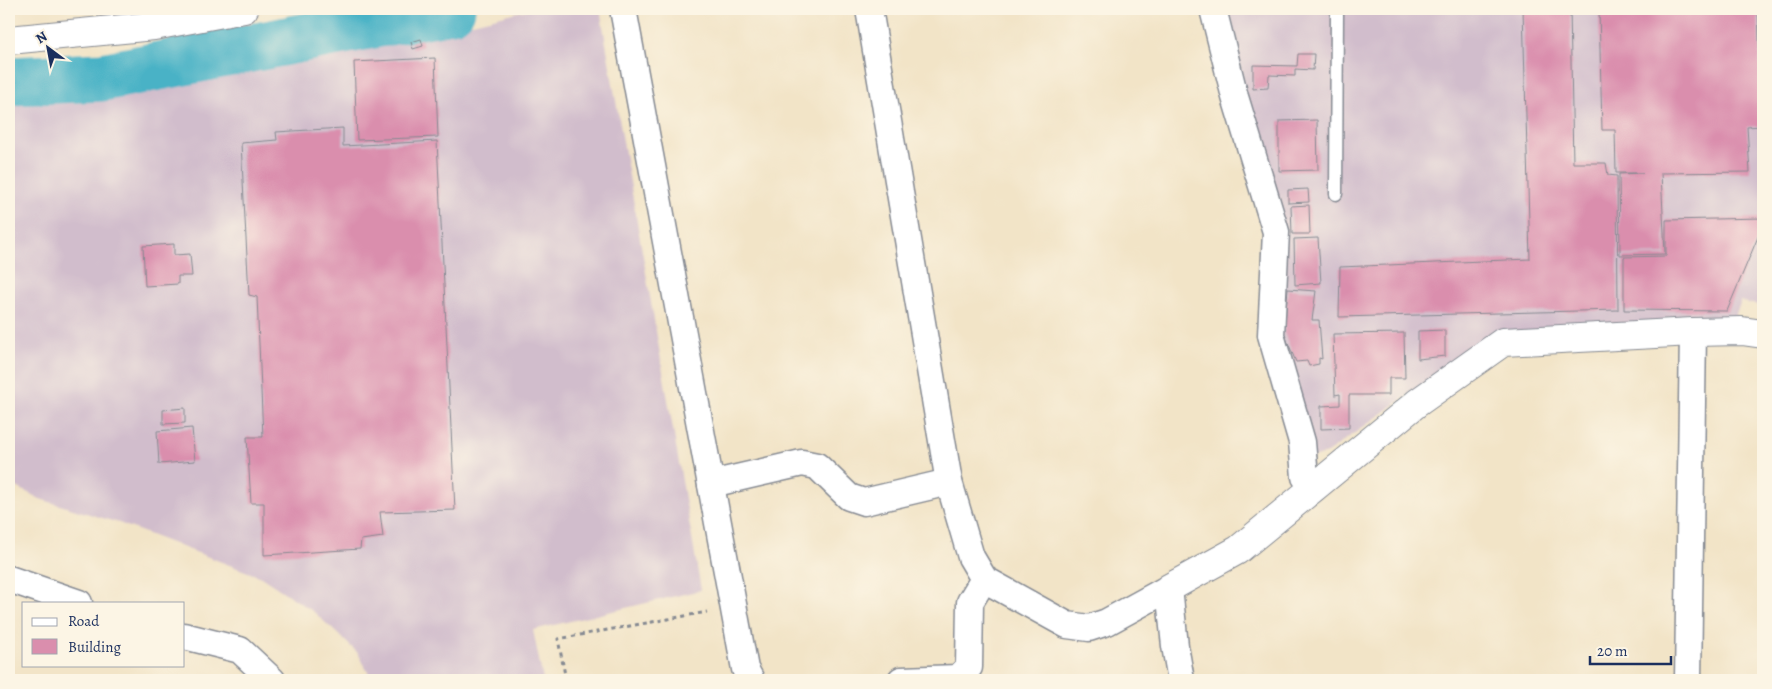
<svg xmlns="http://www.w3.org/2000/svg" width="1772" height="689" font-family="Alegreya,serif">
	<rect width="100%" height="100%" fill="#fcf5e5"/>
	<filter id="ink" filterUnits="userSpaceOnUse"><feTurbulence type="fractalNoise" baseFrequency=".02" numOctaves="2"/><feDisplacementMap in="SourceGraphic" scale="10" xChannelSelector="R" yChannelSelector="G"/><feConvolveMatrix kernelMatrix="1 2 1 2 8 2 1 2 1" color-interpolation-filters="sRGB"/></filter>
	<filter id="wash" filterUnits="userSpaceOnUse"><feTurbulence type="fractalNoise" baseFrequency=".0096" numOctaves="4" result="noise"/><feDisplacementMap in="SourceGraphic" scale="20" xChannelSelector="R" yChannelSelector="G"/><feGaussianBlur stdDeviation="1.12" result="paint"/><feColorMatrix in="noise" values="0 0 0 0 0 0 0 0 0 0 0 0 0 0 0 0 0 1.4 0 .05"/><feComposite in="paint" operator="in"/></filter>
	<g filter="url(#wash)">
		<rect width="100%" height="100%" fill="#f2e4c7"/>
		<g fill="#d1bdcc">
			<path d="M530 9H600L701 590 533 630 543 680H372L358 653 314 612 261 577 119 523 40 499 9 483V104L92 102 448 29Z"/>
			<path d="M1227 9H1763V307L1741 301 1733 321 1476 346 1327 453 1310 459 1278 338 1244 97Z"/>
		</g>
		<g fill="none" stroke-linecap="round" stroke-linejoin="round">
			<path stroke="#48b2c6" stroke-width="49" d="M9 81 102 77 451 9"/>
		</g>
		<g id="blocks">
			<g fill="#da8ead">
				<path d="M1523 9H1570L1573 163H1606L1608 175 1617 176 1618 310 1339 317 1340 267 1530 259Z"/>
				<path d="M1599 9H1758L1762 126 1747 127 1750 172 1661 173 1665 254 1620 255 1619 174 1643 173H1616L1615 130H1602Z"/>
				<path d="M421 39 423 46 413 49 411 42Z"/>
				<path d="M1298 54H1314L1313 70 1295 69V76L1269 75 1268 88 1253 89V65L1297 66Z"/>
				<path d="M435 58 438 137 357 140 354 62Z"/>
				<path d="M1317 120 1318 170 1279 171V121Z"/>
				<path d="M343 128V146L437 141 455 510 380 512 383 537 361 540 360 549 264 555V503H251L247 437H263L257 297 249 295 241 143 277 140 276 132Z"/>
				<path d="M1308 189 1309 202 1288 203V190Z"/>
				<path d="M1309 205 1310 234H1292L1291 206Z"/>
				<path d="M1763 218V225L1727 311 1624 310V257L1666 256V220Z"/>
				<path d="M1318 238 1321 283 1295 285 1294 239Z"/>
				<path d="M174 244V255L190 254 192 276H178V284L145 286 143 246Z"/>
				<path d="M1288 289 1316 291 1312 320H1319L1322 359 1319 358V364L1309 366 1307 361 1296 362 1284 333Z"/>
				<path d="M1445 330V356L1418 359V331Z"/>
				<path d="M1404 333 1405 378H1389V395H1349V428L1321 429V406L1340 405V394L1335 395 1333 334Z"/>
				<path d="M185 408V423L163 424V410Z"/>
				<path d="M192 428 195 461 159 464 157 431Z"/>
			</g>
		</g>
	</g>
	<g filter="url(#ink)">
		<use href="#blocks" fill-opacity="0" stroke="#868a92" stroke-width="1"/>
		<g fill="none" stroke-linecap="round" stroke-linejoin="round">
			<defs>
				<path id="service" d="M1336 194 1337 9"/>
				<g id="minor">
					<path d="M623 9 745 669 751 680"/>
					<path d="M869 9 949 482 971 557 984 579 1067 625 1089 628 1107 622 1169 588 1175 646 1181 680"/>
					<path d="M1213 9 1235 97 1276 232 1271 335 1302 442 1305 477 1314 488"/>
					<path d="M711 484 802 463 817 466 849 497 864 502 949 482"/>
					<path d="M9 579 79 603"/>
					<path d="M184 636 240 650 272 680"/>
					<path d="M901 680 958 678 969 667 970 602 984 579"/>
					<path d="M1688 680 1693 332"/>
				</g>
				<g id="tertiary">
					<path d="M9 40 154 26 244 9"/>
					<path d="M1169 588 1238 550 1417 403 1503 342 1693 332 1742 331 1763 334"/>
				</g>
			</defs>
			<use href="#service" stroke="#868a92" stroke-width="15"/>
			<use href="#minor" stroke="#868a92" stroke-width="29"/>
			<use href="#tertiary" stroke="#868a92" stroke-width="30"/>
			<path stroke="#868a92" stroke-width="3" stroke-dasharray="4 4" stroke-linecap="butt" d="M566 680 558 639 707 612"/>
			<use href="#service" stroke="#fff" stroke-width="12"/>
			<use href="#minor" stroke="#fff" stroke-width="26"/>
			<use href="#tertiary" stroke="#fff" stroke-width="28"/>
		</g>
	</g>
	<rect width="1772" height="689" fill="none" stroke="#fcf5e5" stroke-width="30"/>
	<rect x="22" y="602" width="162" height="65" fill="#fcf5e5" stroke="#a2a6af"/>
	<rect x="32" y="618" width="25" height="8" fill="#ffffff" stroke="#a2a6af"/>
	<text x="68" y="626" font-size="15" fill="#1b2f5e">Road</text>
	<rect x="32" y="639" width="25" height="15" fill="#da8ead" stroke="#a2a6af"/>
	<text x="68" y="652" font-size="15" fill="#1b2f5e">Building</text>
	<g transform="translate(48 48) rotate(328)" stroke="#fcf5e5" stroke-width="4" paint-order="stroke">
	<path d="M0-4L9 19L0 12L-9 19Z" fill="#1b2f5e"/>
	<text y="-8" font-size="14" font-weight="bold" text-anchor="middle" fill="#1b2f5e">N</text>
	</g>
	<path d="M1590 656v8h81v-8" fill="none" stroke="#1b2f5e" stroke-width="2.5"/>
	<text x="1597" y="656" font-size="15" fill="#1b2f5e" stroke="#fcf5e5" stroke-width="4" paint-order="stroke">20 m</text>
</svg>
